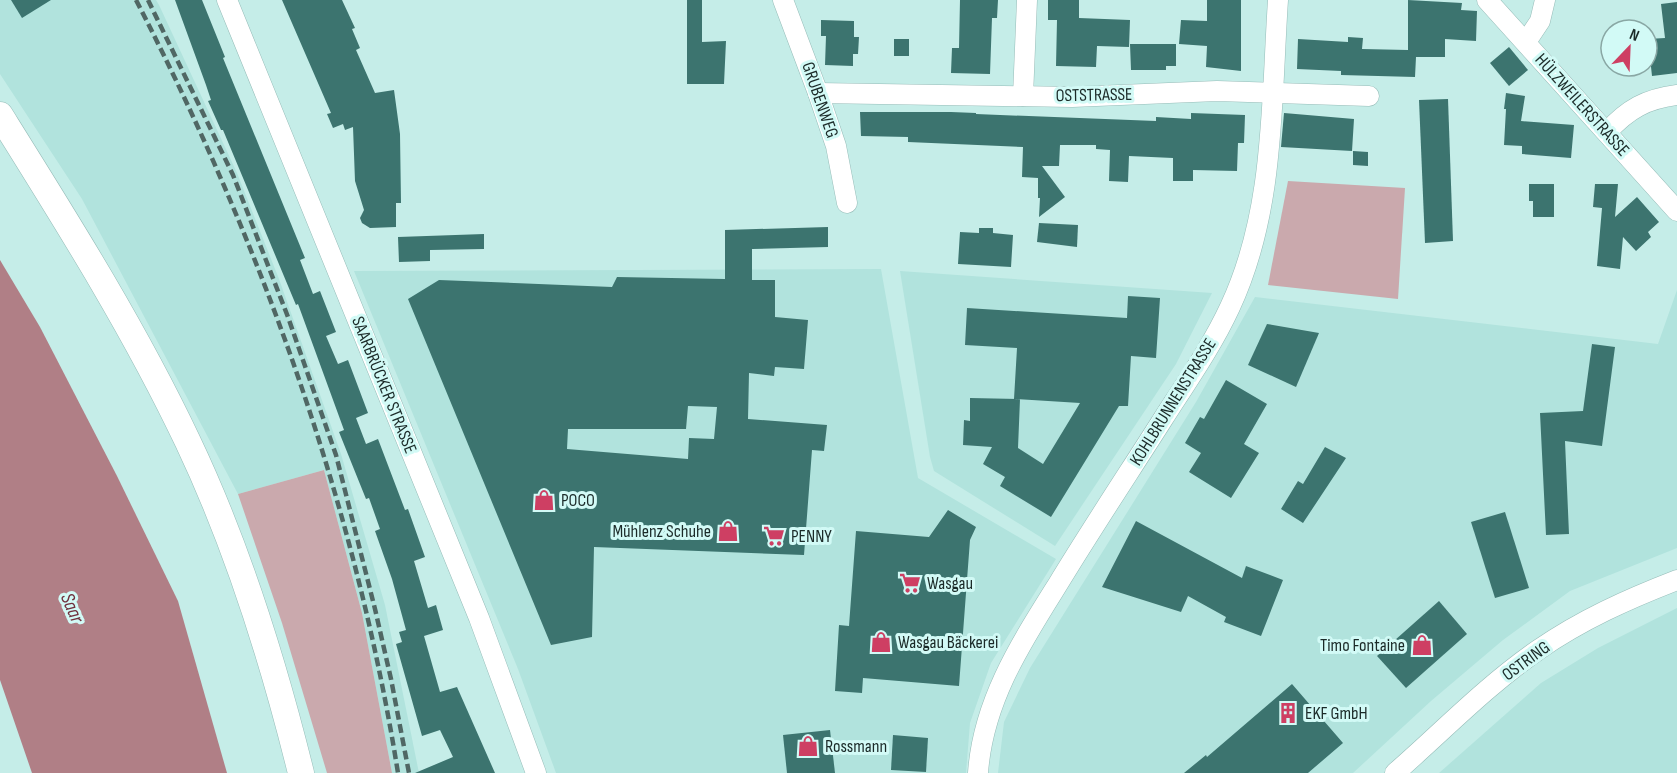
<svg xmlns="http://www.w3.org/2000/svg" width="1677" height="773" font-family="'Sofia Sans Condensed',sans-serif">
	<rect width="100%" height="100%" fill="#c5ede8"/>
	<g fill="#b1e3dd">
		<path d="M0 0H156L159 5 237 173 279 279 341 454 385 605 419 773H392L362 613 324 470 238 494 82 199 0 74Z"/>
		<path d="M881 269 918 478 1056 559 991 663 970 723 966 773H556L518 669 354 271Z"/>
		<path d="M900 271 1212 293 1176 364 1055 546 934 471 930 457Z"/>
		<path d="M1677 290V548L1570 591 1503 640 1431 701 1353 773H998L1004 722 1030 668 1196 402 1255 297 1658 344Z"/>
		<path d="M1677 608V773H1439L1541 683 1598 648Z"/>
	</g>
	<g fill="#caa9ad">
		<path d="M1288 181 1405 188 1398 299 1268 285Z"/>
		<path d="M324 470 362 613 392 773H327L282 623 238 494Z"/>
	</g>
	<path fill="#b07f86" d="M0 260 40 327 117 476 178 601 227 773H32L0 680Z"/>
	<g fill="#3c746f" fill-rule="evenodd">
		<path d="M11 0H51L22 18Z"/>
		<path d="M175 0H202L225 57 223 58 305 258 300 260 313 294 320 291 336 332 326 336 338 364 348 360 368 413 356 418 366 444 378 439 405 510 408 509 425 557 414 561 428 608 436 605 443 630 424 636 440 692 457 687 495 773H415L453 757 440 730 422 736 396 644 402 642 399 632 406 630 392 579 375 531 380 529 369 498 366 499 339 432 344 430 298 304 296 305 223 130H221L208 101 211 100 206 85Z"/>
		<path d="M282 0H342L355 28 352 29 360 48 356 50 375 93 394 90 400 134 401 203H396V227L370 228 362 223 360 218 364 210 355 181 353 127 345 130 343 124 333 128 327 114 331 113Z"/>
		<path d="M687 0H702V42L726 41 724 84H687Z"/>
		<path d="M960 0H998L997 18H992L990 74 951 73 952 48H959Z"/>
		<path d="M1048 0H1079V18L1130 20 1129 47 1097 46 1096 67 1056 66 1057 20H1048Z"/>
		<path d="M1207 0H1241V71L1206 67 1207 46 1179 44 1181 20 1207 21Z"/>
		<path d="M1408 0 1462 3 1461 10 1477 11 1476 41 1445 39V57H1416L1415 77 1341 75V71L1297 69 1298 39 1348 42V37L1363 38 1362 49 1408 50Z"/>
		<path d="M1677 2V73L1652 76 1648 39 1665 38 1661 4Z"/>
		<path d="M821 20 854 21V37H859L858 54H853V66L825 65 826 36H821Z"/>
		<rect x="894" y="39" width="15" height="17"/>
		<path d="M1130 44H1176V66H1166V70H1131Z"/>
		<path d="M1509 47 1528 70 1509 86 1490 63Z"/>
		<path d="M1506 93 1525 96 1521 121 1574 125 1571 158 1522 154V146L1504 145 1506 109H1504Z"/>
		<path d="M1448 99 1453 241 1425 243 1419 100Z"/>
		<path d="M860 112H951L976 113V114L1156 121V117L1191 119V113L1245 115 1244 143H1238L1237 171 1193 170V181H1173V158L1129 156 1128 182 1109 181 1110 150 1096 149V145H1060L1059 166H1042L1065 197 1039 217 1040 198H1038V178L1022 177 1023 147 908 142V137L861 136Z"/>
		<path d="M1284 113 1354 119 1352 151 1281 147Z"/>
		<path d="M1353 151 1368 152V166L1353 165Z"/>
		<path d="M1529 184H1554V217H1533V201H1529Z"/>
		<path d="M1595 184H1618L1615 217 1637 197 1659 222 1648 232 1651 237 1636 251 1623 237 1620 269 1597 266 1602 208 1593 207Z"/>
		<path d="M1039 223 1078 225 1077 247 1037 242Z"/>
		<path d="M828 227V247L752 249V280H775V317L808 320 804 369 775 367 774 376 749 373 748 419 827 425 824 451 812 450 804 555 594 547 592 637 551 645 408 299 439 280 612 287 617 277 725 279V230ZM688 406 717 407 714 439 689 438 688 459 567 449 568 429H686Z"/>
		<path d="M979 228H993V233L1013 235 1011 267 958 264 960 232 979 233Z"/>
		<path d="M484 234V249L430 250V261L399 262 398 237Z"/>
		<path d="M1128 296 1160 298 1156 358 1131 356 1128 406H1119L1051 517 1000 486 1005 477 983 464 992 447 963 445 964 420 970 421V398L1020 399 1018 448 1043 464 1080 403 1014 399 1017 348 965 345 967 308 1127 318Z"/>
		<path d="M1267 324 1319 333 1296 387 1248 365Z"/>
		<path d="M1592 344 1615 347 1602 446 1565 441 1569 534 1546 535 1540 413 1583 411Z"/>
		<path d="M1226 380 1267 404 1244 444 1259 453 1231 498 1189 472 1201 453 1185 443 1200 417 1204 419Z"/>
		<path d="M1325 447 1346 458 1303 523 1281 509 1298 481 1303 484Z"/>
		<path d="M948 510 976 527 970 540 959 686 863 678 862 693 835 691 839 625 849 626 856 531 929 537Z"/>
		<path d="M1505 512 1529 588 1495 598 1471 522Z"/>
		<path d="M1136 521 1242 578 1246 566 1283 580 1261 636 1224 622 1226 617 1188 596 1181 612 1102 587Z"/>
		<path d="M1439 601 1467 634 1406 688 1377 656Z"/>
		<path d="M1292 684 1343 743 1308 773H1184L1206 755 1207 757Z"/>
		<path d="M830 730 835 773H787L783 735Z"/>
		<path d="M893 735 928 738 926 772 891 770Z"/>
	</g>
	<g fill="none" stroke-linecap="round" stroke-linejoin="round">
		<defs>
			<g id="minor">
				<path d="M227 0 479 618 536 773"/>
				<path d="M783 0 818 93 836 146 847 203"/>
				<path d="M1487 0 1677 211"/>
				<path d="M1526 42 1540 21 1545 0"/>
				<path d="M818 93 1072 97 1217 91 1369 96"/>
				<path d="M1023 96 1027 0"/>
				<path d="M1607 132C1628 109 1646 99 1677 95"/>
				<path d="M978 773C983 701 1021 643 1058 584 1092 528 1128 474 1163 419 1186 383 1212 346 1230 307 1275 211 1271 103 1278 0"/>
				<path d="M1395 773C1442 732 1486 686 1538 650 1581 620 1628 599 1677 580"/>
			</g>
			<path id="major" d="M0 115C67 222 134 328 188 442 238 547 273 660 301 773"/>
		</defs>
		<use href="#minor" stroke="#96bcb8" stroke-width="21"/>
		<use href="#major" stroke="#96bcb8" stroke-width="27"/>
		<use href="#minor" stroke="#fff" stroke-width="20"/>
		<use href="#major" stroke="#fff" stroke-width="26"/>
		<g stroke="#506764" stroke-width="4.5" stroke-dasharray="9 4.5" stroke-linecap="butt">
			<path d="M136 0C261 242 355 503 398 773"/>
			<path d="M148 0 233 175 288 317 336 455 375 609 391 679 409 773"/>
		</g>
	</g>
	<defs>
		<symbol id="shop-bare" viewBox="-9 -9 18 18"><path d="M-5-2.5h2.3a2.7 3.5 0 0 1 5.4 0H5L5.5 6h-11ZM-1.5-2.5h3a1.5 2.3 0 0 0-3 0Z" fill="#ce3f63" stroke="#d2faf6" stroke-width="2.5" paint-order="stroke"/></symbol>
		<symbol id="supermarket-bare" viewBox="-9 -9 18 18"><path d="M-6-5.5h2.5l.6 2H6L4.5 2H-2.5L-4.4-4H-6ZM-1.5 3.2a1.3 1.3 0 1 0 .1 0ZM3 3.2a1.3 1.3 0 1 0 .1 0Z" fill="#ce3f63" stroke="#d2faf6" stroke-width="2.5" paint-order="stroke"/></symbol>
		<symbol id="building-bare" viewBox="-9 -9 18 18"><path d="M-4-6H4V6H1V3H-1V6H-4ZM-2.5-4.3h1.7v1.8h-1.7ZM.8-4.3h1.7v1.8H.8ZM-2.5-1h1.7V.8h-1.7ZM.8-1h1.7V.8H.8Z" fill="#ce3f63" stroke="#d2faf6" stroke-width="2.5" paint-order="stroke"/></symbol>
	</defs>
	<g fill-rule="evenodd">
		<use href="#shop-bare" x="529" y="485" width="30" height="30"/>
		<use href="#shop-bare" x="713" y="516" width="30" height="30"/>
		<use href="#supermarket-bare" x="759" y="521" width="30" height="30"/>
		<use href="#supermarket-bare" x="895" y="568" width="30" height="30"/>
		<use href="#shop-bare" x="866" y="627" width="30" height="30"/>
		<use href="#shop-bare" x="1407" y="630" width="30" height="30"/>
		<use href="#building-bare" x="1273" y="698" width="30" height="30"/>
		<use href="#shop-bare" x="793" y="731" width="30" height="30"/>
	</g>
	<g text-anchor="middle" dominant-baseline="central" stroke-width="6" stroke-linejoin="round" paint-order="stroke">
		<g font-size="18" fill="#1b2a28" stroke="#d2faf6">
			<text transform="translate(1094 95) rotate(-1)">OSTSTRASSE</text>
			<text transform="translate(820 100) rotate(71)">GRUBENWEG</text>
			<text transform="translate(1582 105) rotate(48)">HÜLZWEILERSTRASSE</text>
			<text transform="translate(384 385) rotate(68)">SAARBRÜCKER STRASSE</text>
			<text transform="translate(1173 402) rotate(-58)">KOHLBRUNNENSTRASSE</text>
			<text transform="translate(1526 661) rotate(-36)">OSTRING</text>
		</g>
		<g font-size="18" fill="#1b2a28" stroke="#d2faf6" text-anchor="start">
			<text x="561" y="500">POCO</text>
			<text x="711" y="531" text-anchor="end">Mühlenz Schuhe</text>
			<text x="791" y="536">PENNY</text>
			<text x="927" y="583">Wasgau</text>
			<text x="898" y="642">Wasgau Bäckerei</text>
			<text x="1405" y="645" text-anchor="end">Timo Fontaine</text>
			<text x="1305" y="713">EKF GmbH</text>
			<text x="825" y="746">Rossmann</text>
		</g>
		<g font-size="20" font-style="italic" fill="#70303d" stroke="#d2faf6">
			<text transform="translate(72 608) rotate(67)">Saar</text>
		</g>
	</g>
	<g transform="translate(1629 48) rotate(23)"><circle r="28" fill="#d2faf6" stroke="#89a7a4" stroke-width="1.5"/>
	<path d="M0-4.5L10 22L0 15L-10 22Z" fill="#ce3f63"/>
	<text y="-9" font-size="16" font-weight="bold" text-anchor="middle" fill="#1b2a28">N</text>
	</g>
</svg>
